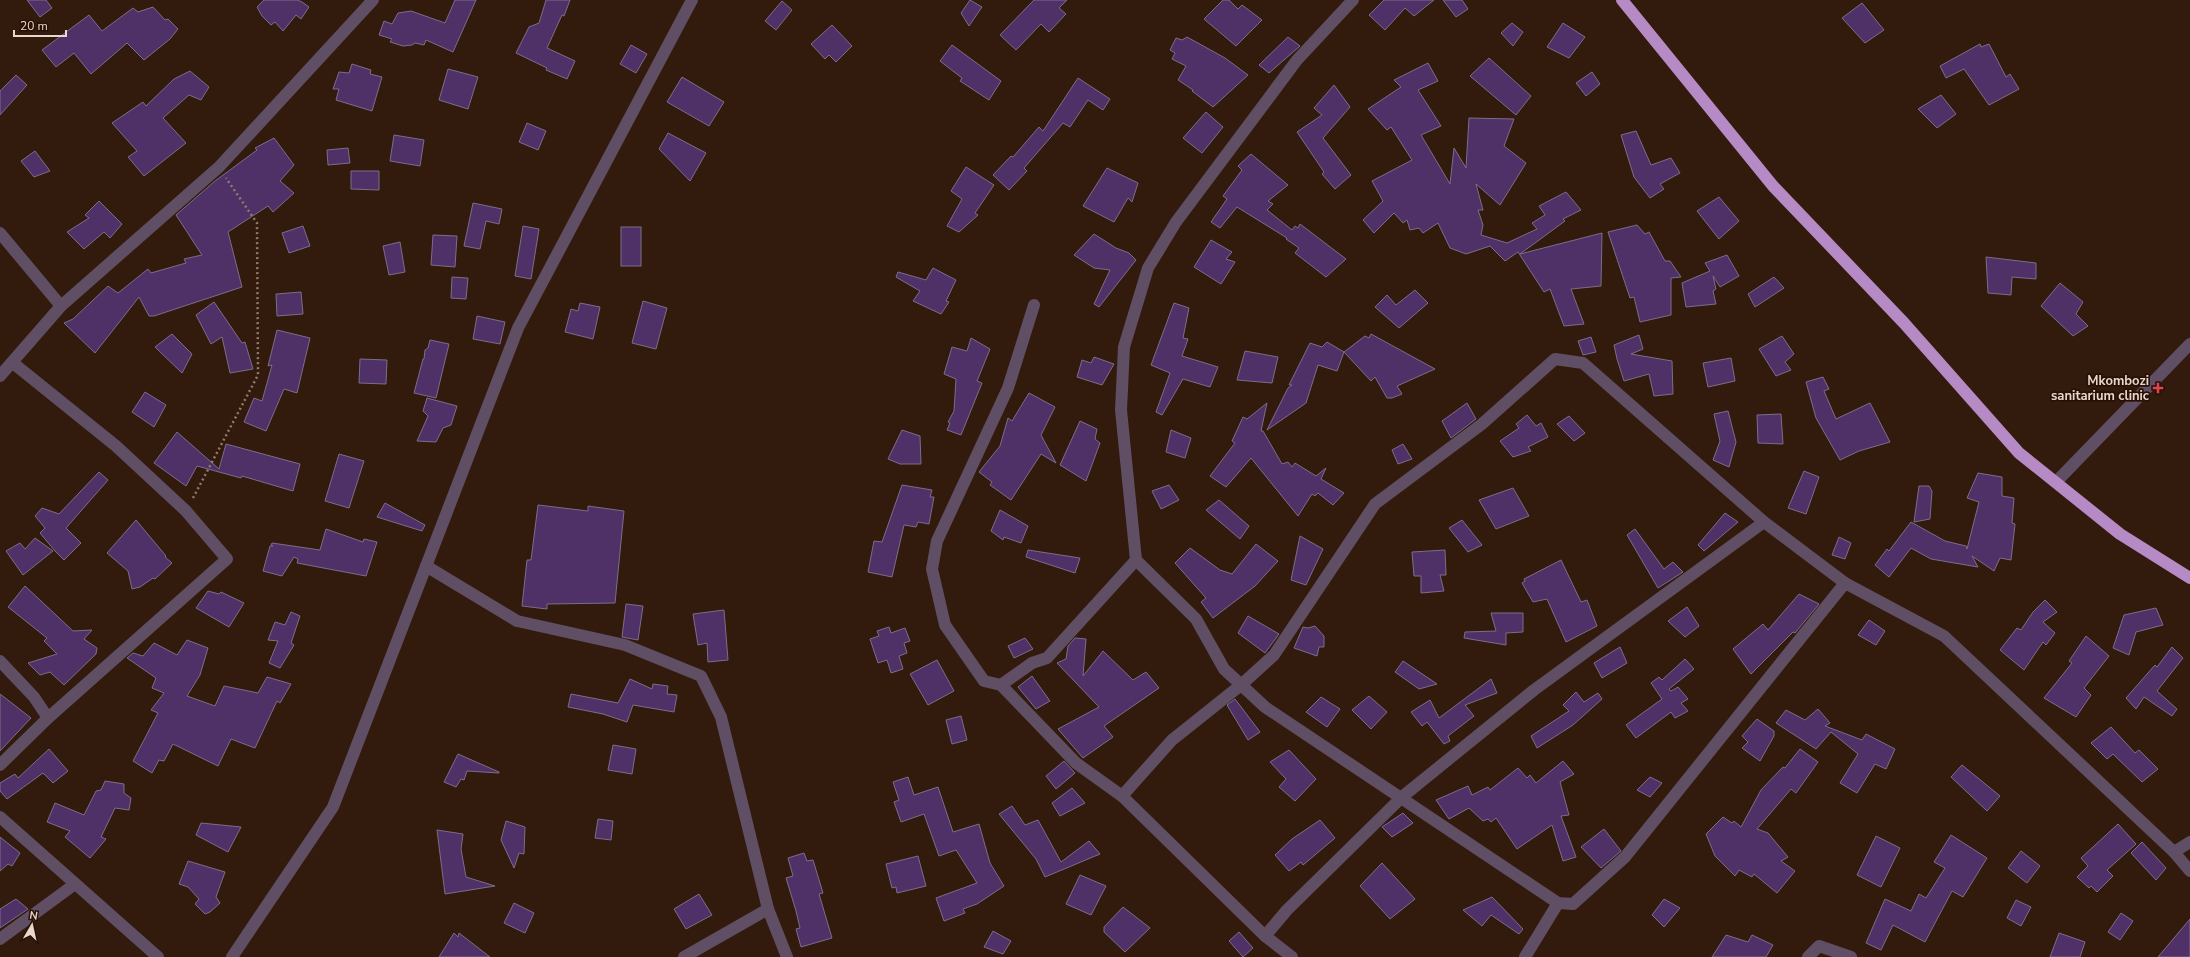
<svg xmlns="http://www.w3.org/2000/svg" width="2190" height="957" font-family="'Nunito Sans',sans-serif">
	<rect width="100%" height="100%" fill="#321b0c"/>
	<g fill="#4f3168" stroke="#7b6e89">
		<path d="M27 0H46L52 8 40 17Z"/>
		<path d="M264 0H297L302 2 309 7 301 19 296 15 283 31 275 22 271 25 262 16 257 7Z"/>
		<path d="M455 0H476L453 52 426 40 424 45 415 43 412 45 403 46 390 42 392 39 379 35 384 21 392 24 398 13 411 11 445 23Z"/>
		<path d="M546 0H570L564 16 562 15 547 48 575 61 567 79 546 70 547 68 516 53 529 27 539 23Z"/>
		<path d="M970 0 982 7 969 26 961 13Z"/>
		<path d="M1034 0H1067L1059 8 1066 14 1049 32 1041 24 1016 50 1000 35Z"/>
		<path d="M1223 0H1229L1238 9 1242 5 1262 20 1236 46 1204 19Z"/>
		<path d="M1384 0H1434L1414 16 1405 8 1385 30 1369 15Z"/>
		<path d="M1443 0H1462L1468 9 1456 17Z"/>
		<path d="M782 1 792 10 776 30 765 21Z"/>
		<path d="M1862 3 1884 30 1865 43 1842 18Z"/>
		<path d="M153 7 165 20 168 19 178 29 170 39 144 60 127 43 91 74 74 53 56 67 42 50 89 15 102 31 133 8 138 12Z"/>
		<path d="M1512 23 1523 32 1513 46 1501 33Z"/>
		<path d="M1563 23 1585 37 1569 58 1547 47Z"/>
		<path d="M832 25 852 46 836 62 829 55 825 59 811 44Z"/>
		<path d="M1187 37 1225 58 1248 75 1213 107 1192 91 1193 90 1178 80 1186 66 1172 59 1175 53 1170 50 1176 38 1182 40Z"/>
		<path d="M1288 37 1300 46 1269 73 1259 65Z"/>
		<path d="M1980 44 1981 47 1989 44 2006 77 2010 74 2019 89 1989 105 1964 69 1946 78 1940 66Z"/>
		<path d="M631 45 647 54 636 73 620 64Z"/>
		<path d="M952 45 1001 81 989 100 960 81 962 78 940 61Z"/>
		<path d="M1489 58 1531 96 1516 115 1470 76Z"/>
		<path d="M1428 63 1438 81 1418 90 1441 126 1421 135 1450 184 1454 148 1466 168 1469 118 1514 119 1504 146 1526 163 1500 205 1476 184 1483 210H1478L1483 225 1481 235 1507 243 1537 229 1532 223 1545 215 1539 206 1566 192 1581 210 1563 219 1565 221 1520 254 1602 233 1601 286 1571 289 1584 324 1564 326 1550 289 1544 292 1518 252 1505 261 1490 246 1466 254 1450 248 1438 223 1423 233 1419 228 1410 230 1407 220 1403 223 1394 213 1374 233 1363 220 1383 201 1372 181 1412 160 1391 127 1387 130 1368 109 1401 87 1394 80Z"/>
		<path d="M352 64 371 70 370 74 382 77 372 111 336 100 339 89H333L339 72 349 73Z"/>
		<path d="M448 69 478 77 468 109 439 100Z"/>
		<path d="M190 71 209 87 201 100 189 95 163 118 186 143 144 176 128 157 137 151 112 123 143 102 146 106 174 79Z"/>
		<path d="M1592 72 1600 84 1586 96 1576 83Z"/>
		<path d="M16 75 27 85 0 115V91Z"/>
		<path d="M682 77 724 102 709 126 667 102Z"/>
		<path d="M1078 78 1110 99 1103 110 1088 100 1070 127 1063 123 1024 168 1027 171 1009 190 993 175 1011 156 1013 157 1039 127 1043 131Z"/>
		<path d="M1334 85 1350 107 1323 138 1351 175 1335 189 1322 174 1324 172 1297 132 1322 115 1314 108Z"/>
		<path d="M1941 95 1956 114 1937 128 1918 109Z"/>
		<path d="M1206 112 1223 127 1202 153 1183 138Z"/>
		<path d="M527 123 546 131 538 150 519 142Z"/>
		<path d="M1636 131 1651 165 1671 158 1680 173 1660 184 1664 189 1650 198 1634 177 1621 135Z"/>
		<path d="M668 133 706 153 690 181 659 149Z"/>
		<path d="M394 135 424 140 420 166 390 161Z"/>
		<path d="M274 138 294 165 280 181 294 193 273 212 268 206 228 232 242 287 154 316H149L139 297 95 353 64 323 73 319 108 286 118 293 148 269 151 273 186 263 184 259 202 255 176 215 215 181 257 150 255 148Z"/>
		<path d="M348 148 350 163 328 165 327 150Z"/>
		<path d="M35 151 50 171 34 177 21 161Z"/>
		<path d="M1251 154 1288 185 1268 201 1273 204 1267 210 1292 230 1295 226 1298 228 1300 224 1346 259 1326 277 1295 253 1299 248 1286 239 1287 238 1237 207 1220 228 1211 222 1227 199 1223 196 1242 170 1238 166Z"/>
		<path d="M966 167 994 185 975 213 978 215 959 232 947 226 962 199 951 191Z"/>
		<path d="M1107 168 1138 183 1132 202 1128 198 1114 222 1083 206Z"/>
		<path d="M351 171H379V190L351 189Z"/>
		<path d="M1719 197 1739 221 1719 239 1697 211Z"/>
		<path d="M99 201 122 224 110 238 104 232 84 249 67 232 89 218 85 215Z"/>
		<path d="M473 203 502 209 499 224 486 221 480 249 464 246Z"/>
		<path d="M1637 225 1645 234 1649 232 1665 261H1670L1681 277 1671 278V315L1640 322 1634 297 1630 298 1608 232Z"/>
		<path d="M303 226 310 246 289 253 282 233Z"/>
		<path d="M523 226 539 229 531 279 515 276Z"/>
		<rect x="621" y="227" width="20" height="39"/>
		<path d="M1094 234 1116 248 1129 253 1136 260 1099 307 1094 304 1110 270 1094 268 1074 255Z"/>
		<path d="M433 235 457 236 455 267 431 265Z"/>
		<path d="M1211 240 1232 252 1226 259 1235 262 1221 284 1194 267Z"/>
		<path d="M400 242 405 272 389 275 383 246Z"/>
		<path d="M1727 255 1739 276 1720 287 1713 276 1716 289 1713 291 1716 304 1686 307 1682 283 1710 271 1705 263Z"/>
		<path d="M1986 257 2036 263V279L2012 277 2011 295 1988 293Z"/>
		<path d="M933 268 956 280 946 301 949 302 941 314 913 301 920 291 896 277 898 272 926 280Z"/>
		<path d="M452 277 468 278 466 299 451 298Z"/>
		<path d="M1774 277 1784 288 1755 307 1748 294Z"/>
		<path d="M2060 283 2083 302 2076 314 2088 326 2073 336 2041 306Z"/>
		<path d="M1415 290 1428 303 1399 328 1375 307 1387 295 1396 305Z"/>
		<path d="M301 292 303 314 277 316 276 294Z"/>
		<path d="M643 301 667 308 656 349 632 343Z"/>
		<path d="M214 302 242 343 245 342 253 369 230 373 222 337 211 344 196 315Z"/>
		<path d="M580 303 600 307 593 339 565 332 571 309 578 311Z"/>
		<path d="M1174 303 1189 308 1183 338 1188 339 1182 356 1218 367 1210 387 1183 379 1162 415 1156 412 1170 373 1151 365Z"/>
		<path d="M477 316 505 322 500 344 473 339Z"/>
		<path d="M277 330 310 338 297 393 284 389 266 431 244 422 254 398 262 401 272 365 268 366Z"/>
		<path d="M172 334 192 354 182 373 155 347Z"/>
		<path d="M1371 334 1435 369 1397 386 1402 394 1392 398H1387L1375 377 1371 381 1344 352 1365 336 1369 338Z"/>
		<path d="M1639 335 1643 349 1631 354 1672 361 1673 394 1654 396 1649 374 1624 381 1617 359 1614 345Z"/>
		<path d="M1782 336 1794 354 1785 362 1791 370 1776 376 1759 349Z"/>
		<path d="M1591 337 1596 352 1583 355 1578 341Z"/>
		<path d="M971 338 990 349 977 381 982 383 961 435 947 430 950 423 948 422 954 411 956 379 944 374 952 347 967 351Z"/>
		<path d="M430 340 449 344 436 398 414 393 423 359H424L425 350 428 348Z"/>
		<path d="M1327 342 1344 352 1337 371 1318 365 1306 403 1267 430 1288 388 1292 385H1289L1310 343 1322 347Z"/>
		<path d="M1245 351 1278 357 1272 383 1237 380Z"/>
		<path d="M1094 357 1114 364 1102 385 1077 377 1082 360 1091 363Z"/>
		<path d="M1731 358 1735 381 1708 387 1703 363Z"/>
		<path d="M360 359 387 360 386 384 359 383Z"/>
		<path d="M1823 377 1829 389 1824 391 1836 419 1870 403 1890 442 1859 451 1840 460 1816 418 1806 382Z"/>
		<path d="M145 392 166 405 154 427 132 412Z"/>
		<path d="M1029 393 1055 407 1041 435 1056 463 1041 454 1011 500 990 485 992 482 979 472 1000 446 1008 418 1012 421Z"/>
		<path d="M427 398 457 406 451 425 443 428 436 442 417 441 428 416 423 411Z"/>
		<path d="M1267 403 1261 431H1263L1282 464 1288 462 1292 467 1295 463 1316 476 1326 468 1321 479 1344 493 1333 505 1318 493 1315 496 1312 494 1298 516 1251 458 1226 487 1210 476 1235 443 1232 441 1243 417 1247 419Z"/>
		<path d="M1467 403 1476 419 1451 438 1442 421Z"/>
		<path d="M1728 411 1736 442 1729 467 1713 460 1720 441 1714 414Z"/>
		<path d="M1781 414 1783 444 1758 443 1757 415Z"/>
		<path d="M1527 415 1536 426 1541 423 1548 437 1528 447 1531 451 1513 457 1500 441 1519 428 1516 424Z"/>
		<path d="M1569 416 1585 433 1574 441 1557 424Z"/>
		<path d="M1080 421 1097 429 1095 439 1100 443 1086 481 1060 465Z"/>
		<path d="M902 430 920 436 921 464H900L888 459Z"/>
		<path d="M1171 430 1191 438 1185 458 1166 452Z"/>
		<path d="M177 432 219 469 226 444 300 464 293 491 242 476 241 478 197 466 186 486 154 463Z"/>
		<path d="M1403 444 1412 459 1398 464 1392 450Z"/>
		<path d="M339 454 364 461 349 508 325 501Z"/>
		<path d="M1804 471 1819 477 1806 514 1788 508Z"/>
		<path d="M99 472 108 480 66 528 81 543 64 560 55 551 40 533 45 528 35 516 42 508 59 514Z"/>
		<path d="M1978 473 2002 477V496L2014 498 2012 523 2015 524 2011 560 2000 558 1994 571 1972 556 1978 567 1931 559 1911 548 1889 577 1875 565 1887 549 1889 551 1911 522 1945 541 1966 546 1967 549 1979 502 1967 498Z"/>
		<path d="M902 485 932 490 930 497H934L929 524 918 522 916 527 904 525 892 577 868 572 874 541 882 542Z"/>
		<path d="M1169 485 1179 500 1161 509 1152 491Z"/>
		<path d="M1919 486H1929L1932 491 1930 519 1914 522Z"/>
		<path d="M1513 488 1529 516 1496 529 1479 500Z"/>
		<path d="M1219 500 1249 526 1240 539 1206 510Z"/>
		<path d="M385 503 425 525 422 531 377 517Z"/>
		<path d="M538 505 588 511V506L624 511 615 603 547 604V609L522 606 527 560H531Z"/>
		<path d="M1000 510 1028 526 1021 543 1004 537 1003 540 991 531Z"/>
		<path d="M1725 513 1738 522 1704 551 1698 545Z"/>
		<path d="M136 520 166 556 165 557 172 563 155 579 153 578 140 587 132 589 128 571 107 553Z"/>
		<path d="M1462 520 1482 545 1468 552 1449 528Z"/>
		<path d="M326 529 363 542 364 539 377 542 366 576 297 563 298 559 294 557 282 576 263 571 270 546H273L271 545 272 543 320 550Z"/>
		<path d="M1635 529 1664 569 1673 562 1683 572 1658 588 1627 535Z"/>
		<path d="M1300 536 1323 549 1306 585 1291 580Z"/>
		<path d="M1839 537 1851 543 1845 559 1832 555Z"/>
		<path d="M35 538 53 551 23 575 6 551 20 543 25 549Z"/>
		<path d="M1256 544 1278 561 1255 586 1213 618 1201 602 1206 598 1175 563 1190 548 1220 570 1232 574Z"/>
		<path d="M1028 550 1080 558 1075 573 1026 557Z"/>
		<path d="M1445 550 1446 575H1440L1444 591 1421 593V576H1414L1412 552Z"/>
		<path d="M1561 560 1581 602 1587 600 1597 626 1566 642 1547 599 1533 602 1522 583 1525 581 1524 579Z"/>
		<path d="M25 586 73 631 92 630 84 639 97 648 96 654 64 685 50 672 40 675 28 663 57 654 44 641 47 638 8 607Z"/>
		<path d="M208 591 219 594 221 592 244 603 229 627 196 608Z"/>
		<path d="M1799 594 1819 604 1795 633 1793 632 1751 674 1733 649 1763 624 1768 630Z"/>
		<path d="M2045 600 2057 612 2043 622 2055 633 2046 645 2043 642 2024 670 2000 650 2017 628 2021 630 2033 612Z"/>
		<path d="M626 604 643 606 638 640 622 637Z"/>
		<path d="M1687 607 1699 626 1685 637 1668 621Z"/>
		<path d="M2156 608 2163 625 2136 632 2129 655 2113 648 2124 615Z"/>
		<path d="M724 610 728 660 708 662 707 643 698 645 693 614Z"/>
		<path d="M291 612 300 616 291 643 294 645 280 668 269 663 278 641 268 640 275 622 285 625Z"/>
		<path d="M1491 613H1523V632L1506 633V645L1464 638 1465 632 1496 631Z"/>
		<path d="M1248 616 1279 634 1265 653 1238 633Z"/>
		<path d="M1869 620 1885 631 1876 645 1858 635Z"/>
		<path d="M1315 626 1324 636V647H1319L1317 656 1294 648 1303 627 1308 628Z"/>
		<path d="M889 627 891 633 905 628 910 641 904 643 907 653 899 656 903 669 891 673 887 660 878 663 870 639 879 636 877 631Z"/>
		<path d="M2086 636 2109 656 2084 688 2091 695 2076 717 2044 698 2072 663 2069 661Z"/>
		<path d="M1025 638 1033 649 1014 658 1008 646Z"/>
		<path d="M1075 638 1086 639 1083 676 1103 651 1133 680 1146 672 1159 688 1104 726 1113 737 1083 758 1058 729 1099 707 1057 663 1066 659 1068 646Z"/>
		<path d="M187 640 208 648 200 675 187 696 215 706 224 686 258 693 267 677 291 684 280 703 277 701 255 748 231 739 218 766 173 744 164 761 159 760 152 773 133 761 158 713 151 710 164 693 152 688 156 678 127 658 133 653 143 656 154 643 177 655Z"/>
		<path d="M1620 647 1627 663 1602 678 1594 663Z"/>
		<path d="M2172 647 2183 658 2157 691 2177 709 2172 716 2144 697 2136 709 2126 698 2155 665 2157 667Z"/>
		<path d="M1685 659 1694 669 1669 689 1671 691 1678 687 1688 699 1681 703 1688 711 1675 718 1671 712 1636 738 1626 725 1662 699 1651 683 1659 677 1662 680Z"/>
		<path d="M937 660 954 691 928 705 910 674Z"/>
		<path d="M1403 661 1437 684 1419 689 1395 672Z"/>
		<path d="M1032 676 1050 701 1036 709 1018 687Z"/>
		<path d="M630 679 652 689 653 684 668 686 667 694 677 695 674 712 633 705 627 722 603 714 568 707 571 694 618 703Z"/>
		<path d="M1491 679 1497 693 1465 705 1474 716 1448 736 1450 741 1444 744 1427 722 1422 726 1411 712 1430 700 1439 718Z"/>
		<path d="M1576 692 1584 702 1598 693 1602 699 1573 725 1537 748 1531 736 1569 711 1563 705Z"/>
		<path d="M0 694 31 718 0 751Z"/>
		<path d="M1369 696 1387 712 1371 729 1352 710Z"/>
		<path d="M1321 697 1340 709 1327 727 1306 712Z"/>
		<path d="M1235 699 1260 732 1248 740 1227 705Z"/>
		<path d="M1818 709 1830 723 1825 726 1862 740 1866 734 1895 749 1886 769 1875 764 1857 793 1840 783 1858 754 1831 732 1816 749 1776 723 1786 710 1805 720Z"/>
		<path d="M961 716 967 740 952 744 946 720Z"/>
		<path d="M1757 719 1774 731V736L1760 761 1742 748 1748 742 1742 736Z"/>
		<path d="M2111 727 2135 753 2139 750 2158 769 2142 782 2113 754 2107 759 2091 743Z"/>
		<path d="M613 745 636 749 632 774 608 770Z"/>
		<path d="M49 749 68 771 53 783 43 773 7 799 0 791V783L15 774 18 778Z"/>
		<path d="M1800 749 1818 762 1796 793 1791 789 1757 829 1768 833 1788 857 1781 861 1795 871 1777 893 1754 874 1752 877 1739 870 1735 876 1715 856 1706 834 1723 817 1732 823 1734 821 1741 827 1761 790 1783 767 1785 768Z"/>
		<path d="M1289 750 1316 779 1295 801 1279 787 1286 779 1270 762Z"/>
		<path d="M458 754 499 772V773L467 771 464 780 461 779 456 787 444 782Z"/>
		<path d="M1064 761 1075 773 1056 789 1046 776Z"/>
		<path d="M1563 761 1574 774 1560 782 1569 815 1561 816 1576 857 1563 861 1552 825 1517 849 1496 818 1491 822 1488 819 1483 821 1469 808 1449 819 1436 800 1468 786 1472 795 1488 787 1490 790 1518 768 1527 778 1530 775 1536 783Z"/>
		<path d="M1962 765 2000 796 1987 811 1951 777Z"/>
		<path d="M908 777 914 795 938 787 953 832 979 824 990 863 1004 886 977 904 963 909 965 913 944 921 936 898 977 883 956 850 939 856 924 814 901 822 894 802 899 800 893 782Z"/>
		<path d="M1650 777 1662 783 1650 797 1637 790Z"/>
		<path d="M105 781 124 784V793L131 798 129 810 115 808 101 837 106 839 90 858 65 837 70 831 47 822 55 803 84 815 96 791 101 790Z"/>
		<path d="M1072 788 1085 803 1060 816 1052 803Z"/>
		<path d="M1012 806 1025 825 1038 820 1061 862 1089 841 1100 854 1045 877 1036 859 999 814Z"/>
		<path d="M1403 813 1413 823 1392 837 1382 827Z"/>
		<path d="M598 819 613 821 611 840 595 838Z"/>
		<path d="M1320 820 1335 838 1303 865 1301 862 1289 871 1275 855 1292 839Z"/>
		<path d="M506 821 525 827 524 854 519 853 514 868 501 840Z"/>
		<path d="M201 823 241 827 228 852 196 835Z"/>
		<path d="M2118 824 2136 844 2107 870 2113 876 2097 892 2091 886 2089 888 2077 877 2088 866 2081 858Z"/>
		<path d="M1604 829 1621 851 1601 868 1581 847Z"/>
		<path d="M437 830 463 834 461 849 466 877 495 886 445 894Z"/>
		<path d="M1951 835 1987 858 1963 897 1952 891 1925 942 1893 925 1881 950 1866 943 1885 899 1911 911 1919 894 1926 898 1945 868 1934 862Z"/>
		<path d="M1876 836 1900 848 1881 887 1857 875Z"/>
		<path d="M0 837 20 853 12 866 8 864 0 871Z"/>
		<path d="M2142 842 2166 868 2156 880 2131 853Z"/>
		<path d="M2021 851 2040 866 2027 883 2008 868Z"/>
		<path d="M804 853 807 861 813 860 823 893 819 894 832 938 801 947 796 929 800 928 796 911 786 878 793 876 788 858Z"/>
		<path d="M918 856 926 886 897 893 896 887 892 888 886 864Z"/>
		<path d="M188 861 225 872 216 897 220 903 210 912 205 914 195 904 199 899 188 887 179 884Z"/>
		<path d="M1382 863 1415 899 1390 919 1360 886Z"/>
		<path d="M1080 875 1106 886 1091 915 1066 904Z"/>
		<path d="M699 894 712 915 686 929 674 909Z"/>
		<path d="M1492 897 1523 929 1519 934 1491 915 1482 926 1463 910Z"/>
		<path d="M16 899 28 909 0 928V909Z"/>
		<path d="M1664 899 1680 908 1664 927 1652 915Z"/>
		<path d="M2016 900 2031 907 2021 926 2007 918Z"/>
		<path d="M514 903 534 913 525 933 504 923Z"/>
		<path d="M1123 907 1150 928 1125 952 1104 932V927Z"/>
		<path d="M2121 913 2133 921 2120 940 2108 932Z"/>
		<path d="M2190 919V957H2158Z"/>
		<path d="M993 931 1011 941 1003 954 984 947Z"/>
		<path d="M1239 932 1253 948 1243 957 1229 941Z"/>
		<path d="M454 933 458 937 459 933 490 957H439Z"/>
		<path d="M2059 933 2085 942 2080 957H2050Z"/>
		<path d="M1726 935 1748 942 1752 935 1773 945 1766 957H1712Z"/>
	</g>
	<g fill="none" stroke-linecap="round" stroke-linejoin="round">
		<path stroke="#8f7b6f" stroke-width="2.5" stroke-dasharray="2 3" stroke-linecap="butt" d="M193 498 258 375 257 223 226 178"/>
		<g stroke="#604e65" stroke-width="12">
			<path d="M1353 0 1297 60 1176 222 1148 268 1124 347 1121 410 1136 560 1196 619 1224 669 1265 707 1558 903 1573 904 1625 857 1845 583"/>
			<path d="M0 233 61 306"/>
			<path d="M1034 305 1008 388 937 541 932 569 945 625 984 681 1001 685 1076 763 1122 796 1265 936 1292 957"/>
			<path d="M0 376 61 306 219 167 373 0"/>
			<path d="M2056 482 2190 344"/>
			<path d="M426 566 517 621 625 645 701 676 721 717 768 909 787 957"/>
			<path d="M0 661 34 697 48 718"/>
			<path d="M1001 685 1032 663 1047 658 1136 560"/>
			<path d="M0 765 48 718 227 559 186 511 116 446 13 363"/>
			<path d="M1122 796 1172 740 1241 685 1274 655 1375 504 1482 424 1555 359 1583 363 1764 522 1845 583 1944 636 2174 852 2190 871"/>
			<path d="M0 817 158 957"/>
			<path d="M2174 852 2190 842"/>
			<path d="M1265 936 1287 910 1402 797 1534 690 1764 522"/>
			<path d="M0 939 75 884"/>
			<path d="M232 957 333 807 518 328 692 0"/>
			<path d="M684 957 768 909"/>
			<path d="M1525 957 1558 903"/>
			<path d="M1808 957 1819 946 1851 957"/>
		</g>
		<path stroke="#b68bc5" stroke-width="12" d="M1622 0 1773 186 1904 323 2019 453 2120 534 2190 578"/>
	</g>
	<path fill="#e0444e" stroke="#281104" stroke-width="1.5" d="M2156 382h4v4h4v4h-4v4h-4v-4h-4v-4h4z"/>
	<g text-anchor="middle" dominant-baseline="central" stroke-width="3.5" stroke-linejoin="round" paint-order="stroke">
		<g font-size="13" font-weight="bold" fill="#e8d7ce" stroke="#281104" text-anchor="end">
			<text x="2149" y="381">Mkombozi<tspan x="2149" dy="15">sanitarium clinic</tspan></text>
		</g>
	</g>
	<g transform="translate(32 925) rotate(9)" stroke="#281104" stroke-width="3" paint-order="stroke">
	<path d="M0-3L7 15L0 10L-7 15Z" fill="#e8d7ce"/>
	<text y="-6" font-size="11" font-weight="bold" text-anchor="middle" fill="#e8d7ce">N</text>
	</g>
	<path d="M14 30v6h52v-6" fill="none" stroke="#e8d7ce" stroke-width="2"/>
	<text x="20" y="30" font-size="12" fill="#e8d7ce" stroke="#281104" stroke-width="3" paint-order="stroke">20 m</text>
</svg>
